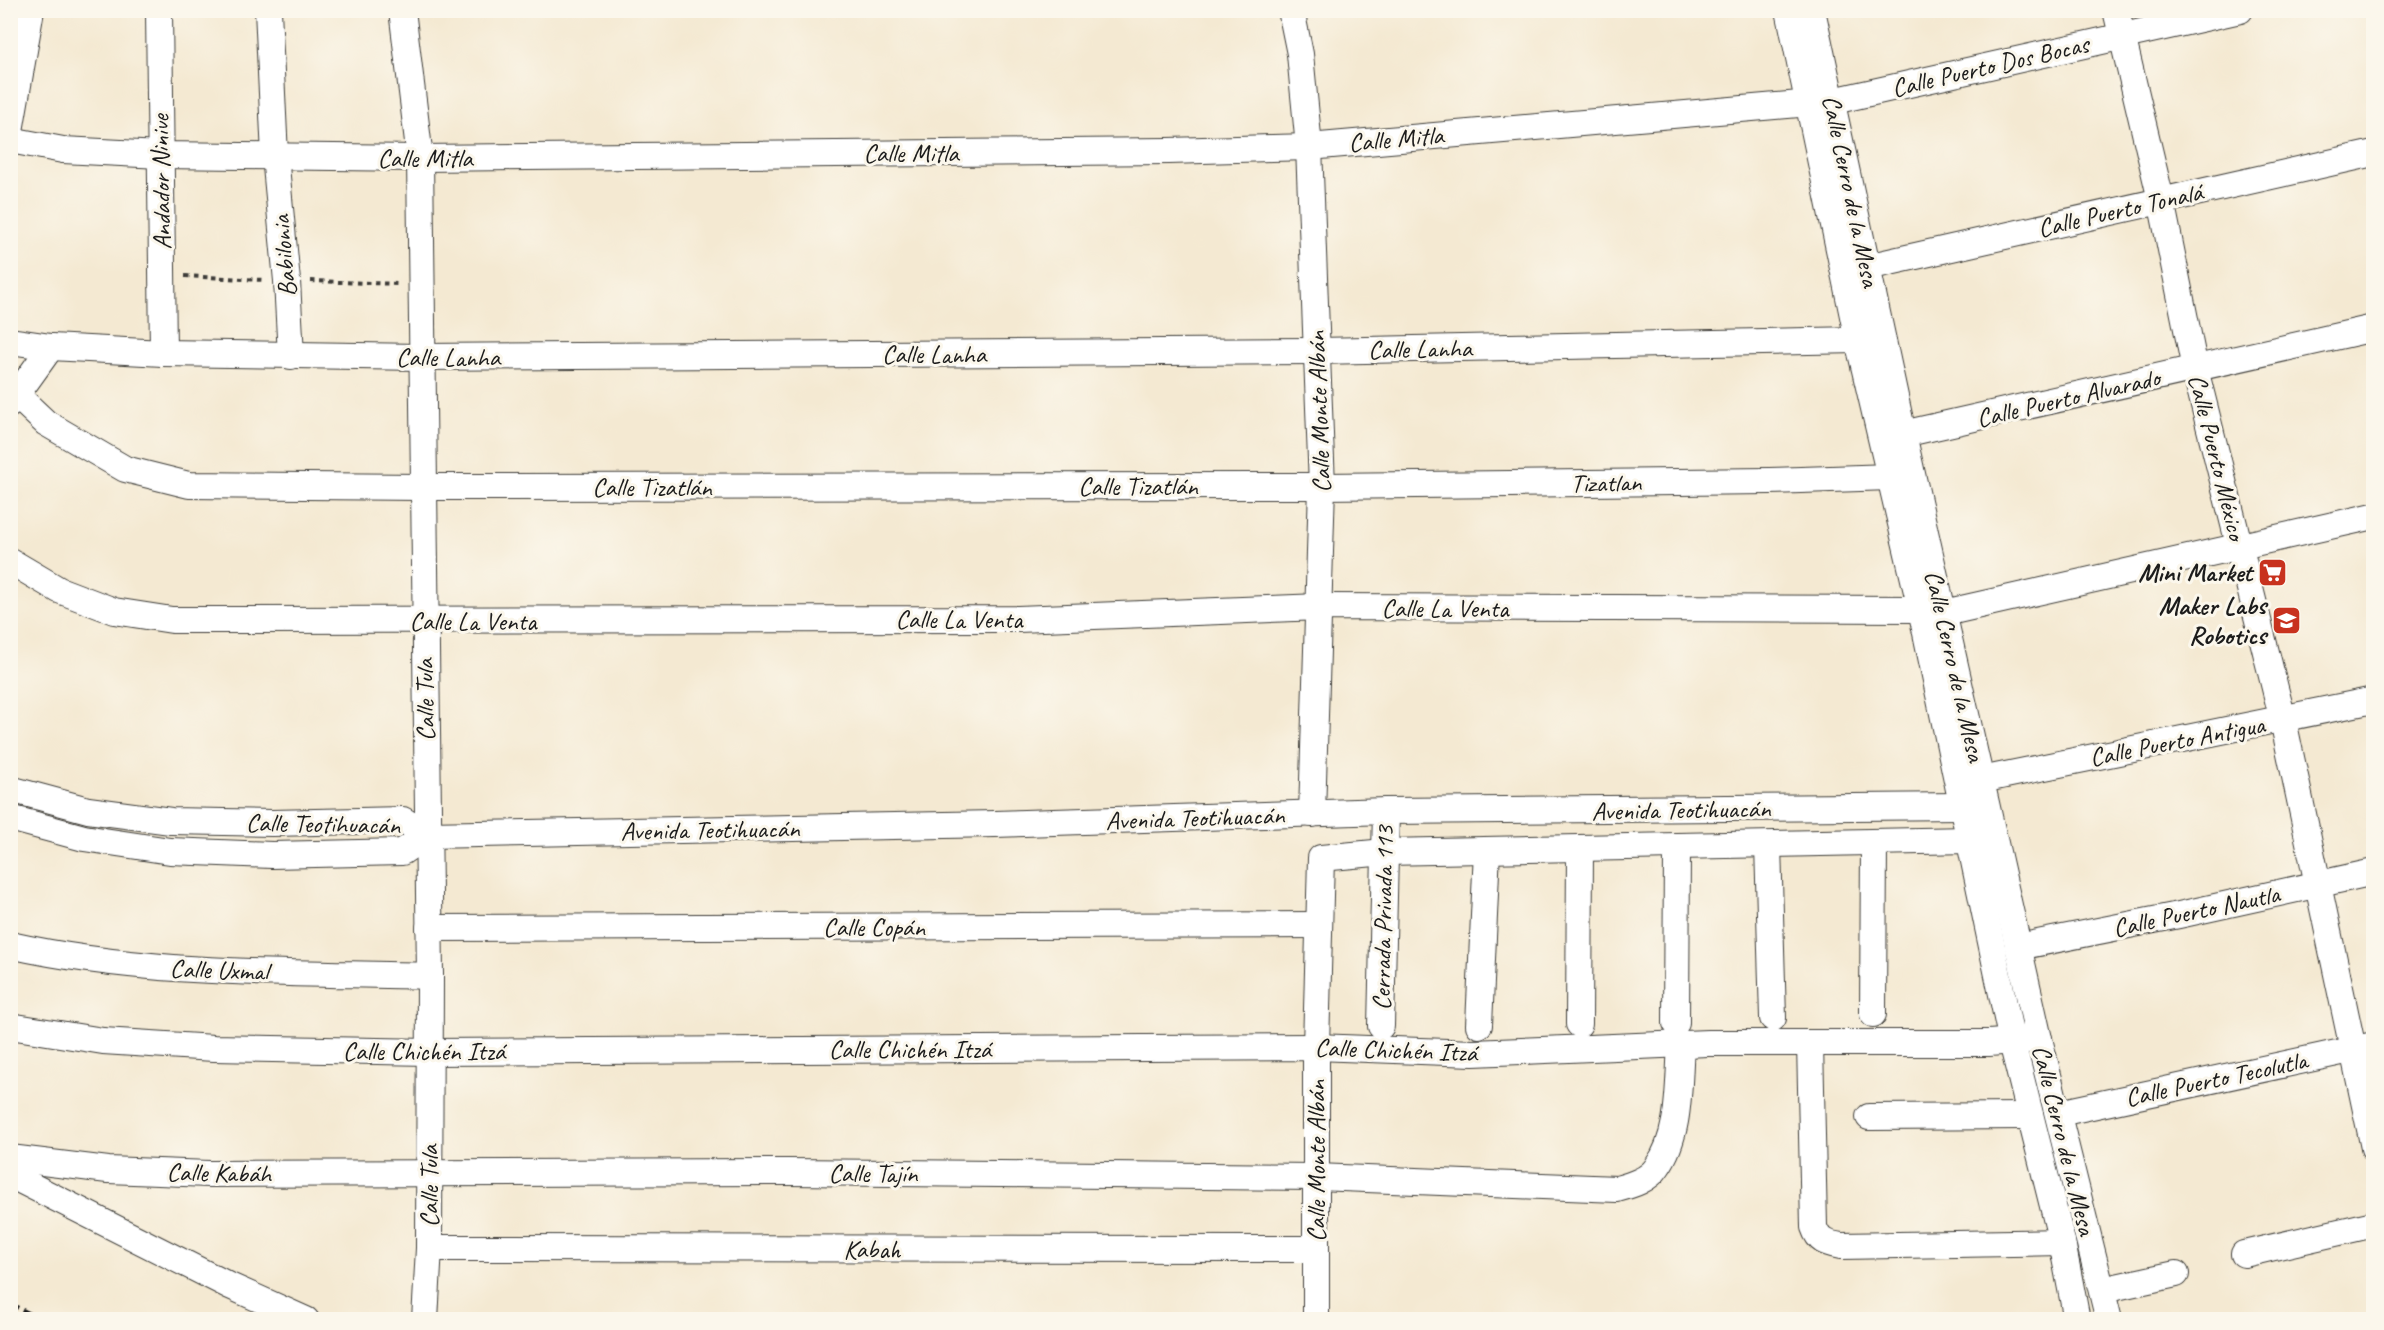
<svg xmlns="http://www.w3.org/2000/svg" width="2384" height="1330" font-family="Caveat,sans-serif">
	<rect width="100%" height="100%" fill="#fbf7ec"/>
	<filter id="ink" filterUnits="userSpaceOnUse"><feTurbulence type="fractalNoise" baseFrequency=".0167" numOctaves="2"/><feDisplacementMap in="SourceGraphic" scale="12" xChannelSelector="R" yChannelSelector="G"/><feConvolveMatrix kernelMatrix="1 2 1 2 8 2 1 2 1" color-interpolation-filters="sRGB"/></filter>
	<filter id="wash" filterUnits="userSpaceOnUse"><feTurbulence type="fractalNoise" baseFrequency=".008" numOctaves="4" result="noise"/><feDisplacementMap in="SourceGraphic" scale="24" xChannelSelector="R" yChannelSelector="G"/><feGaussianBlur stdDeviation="1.35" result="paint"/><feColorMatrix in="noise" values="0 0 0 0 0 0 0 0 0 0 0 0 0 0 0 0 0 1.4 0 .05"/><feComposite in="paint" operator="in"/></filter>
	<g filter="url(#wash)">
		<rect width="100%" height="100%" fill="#f4e9d2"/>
	</g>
	<g filter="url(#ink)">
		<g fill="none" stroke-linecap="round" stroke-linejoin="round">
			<defs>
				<g id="street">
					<path d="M159 10 163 353"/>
					<path d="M268 10 275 156 287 281 291 356"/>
					<path d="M402 10 420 158 430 976 429 1248 425 1320"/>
					<path d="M1291 10 1300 54 1309 147 1322 486 1312 814"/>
					<path d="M1789 10 1858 340 1921 609 2012 1042 2062 1242 2077 1320"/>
					<path d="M1812 10 1903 434 2039 1039 2109 1320"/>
					<path d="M2116 10 2161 200 2195 369 2283 720 2374 1148"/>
					<path d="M10 131 31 10"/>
					<path d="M10 140 63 150 160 155 420 158 1169 151 1309 147 1833 101 2240 10"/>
					<path d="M1867 267 2374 153"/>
					<path d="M10 341 51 347 163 353 421 357 1318 351 1858 340"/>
					<path d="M10 389 46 423 125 469 189 485 423 487 1322 486 1769 481 1890 477"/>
					<path d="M10 404 51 347"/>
					<path d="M1903 434 2374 328"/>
					<path d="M10 561 59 590 114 611 172 620 1018 619 1320 607 1921 609"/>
					<path d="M1944 613 2374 516"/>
					<path d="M1981 780 2374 700"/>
					<path d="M10 789 88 810 171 821 272 823 403 820 427 835"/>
					<path d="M10 818 84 838 170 851 272 855 402 852 427 835"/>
					<path d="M427 835 995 824 1386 811 1963 806"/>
					<path d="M1768 845 1773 1018"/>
					<path d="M429 928 1318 925"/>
					<path d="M10 945C148 976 289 972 430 976"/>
					<path d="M2018 947 2179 915 2374 872"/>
					<path d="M1873 1014 1874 842"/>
					<path d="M1676 1023 1677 848"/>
					<path d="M1579 1024 1580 849"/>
					<path d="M1479 1025 1487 850"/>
					<path d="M10 1026 103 1041 214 1048 429 1052 1316 1047 1473 1053 1708 1043H1989L2039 1039"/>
					<path d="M1381 1026 1386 811"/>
					<path d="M1810 1043 1814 1227C1819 1242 1826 1243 1841 1246L2062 1242"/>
					<path d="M2059 1113 2374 1045"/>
					<path d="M1869 1117 2028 1116"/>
					<path d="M10 1158 108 1170 209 1174 788 1172 1317 1177 1617 1189C1631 1185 1649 1180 1657 1167 1681 1134 1678 1085 1681 1046"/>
					<path d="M10 1175 230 1286 306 1320"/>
					<path d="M429 1248 1316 1249"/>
					<path d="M2244 1254 2374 1224"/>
					<path d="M2102 1290 2176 1274"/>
					<path d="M1316 1320V1047L1321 858 1385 852 1970 840"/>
				</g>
			</defs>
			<use href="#street" stroke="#3c3b37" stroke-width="28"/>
			<g stroke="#3c3b37" stroke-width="4" stroke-dasharray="4.5 4.5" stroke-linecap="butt">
				<path d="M185 276 264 280"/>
				<path d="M311 281 399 284"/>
			</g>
			<use href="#street" stroke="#fff" stroke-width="26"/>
			<path stroke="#1c1c1c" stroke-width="4.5" stroke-dasharray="9 4.5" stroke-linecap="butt" d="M10 1304 42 1320"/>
		</g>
	</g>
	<defs>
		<symbol id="supermarket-square" viewBox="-11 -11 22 22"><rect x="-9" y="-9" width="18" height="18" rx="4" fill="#c8321e" stroke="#fbf7ec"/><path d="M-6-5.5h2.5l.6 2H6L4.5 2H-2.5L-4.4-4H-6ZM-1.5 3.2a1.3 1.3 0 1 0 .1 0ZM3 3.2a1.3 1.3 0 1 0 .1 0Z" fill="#fff"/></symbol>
		<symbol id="school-square" viewBox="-11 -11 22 22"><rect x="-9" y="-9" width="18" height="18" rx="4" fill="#c8321e" stroke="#fbf7ec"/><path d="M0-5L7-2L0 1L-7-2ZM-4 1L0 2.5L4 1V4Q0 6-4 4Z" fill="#fff"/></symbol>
	</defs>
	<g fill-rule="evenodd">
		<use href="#supermarket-square" x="2256" y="556" width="33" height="33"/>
		<use href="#school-square" x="2270" y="604" width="33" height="33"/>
	</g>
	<g text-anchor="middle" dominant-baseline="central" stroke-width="6" stroke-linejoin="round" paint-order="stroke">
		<g font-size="26" fill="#1c1c1c" stroke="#fbf7ec">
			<text transform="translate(1990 66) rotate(-13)">Calle Puerto Dos Bocas</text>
			<text transform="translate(1396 139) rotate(-5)">Calle Mitla</text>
			<text x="911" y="153">Calle Mitla</text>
			<text x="425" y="158">Calle Mitla</text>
			<text transform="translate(161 182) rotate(-91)">Andador Ninive</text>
			<text transform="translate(1851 191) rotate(78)">Calle Cerro de la Mesa</text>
			<text transform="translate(2120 210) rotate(-13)">Calle Puerto Tonalá</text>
			<text transform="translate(284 256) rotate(-95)">Babilonia</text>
			<text transform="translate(1420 349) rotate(-1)">Calle Lanha</text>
			<text x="934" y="354">Calle Lanha</text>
			<text x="448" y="357">Calle Lanha</text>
			<text transform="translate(2068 398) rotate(-13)">Calle Puerto Alvarado</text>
			<text transform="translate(1319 412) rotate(-92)">Calle Monte Albán</text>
			<text transform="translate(2217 457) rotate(76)">Calle Puerto México</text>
			<text transform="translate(1606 483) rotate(-1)">Tizatlan</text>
			<text x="1138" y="486">Calle Tizatlán</text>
			<text x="652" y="487">Calle Tizatlán</text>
			<text x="1445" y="608">Calle La Venta</text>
			<text x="959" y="619">Calle La Venta</text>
			<text x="473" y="621">Calle La Venta</text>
			<text transform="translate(1955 666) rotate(77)">Calle Cerro de la Mesa</text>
			<text transform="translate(425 700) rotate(-91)">Calle Tula</text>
			<text transform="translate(2177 741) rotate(-11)">Calle Puerto Antigua</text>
			<text transform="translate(1681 810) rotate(-1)">Avenida Teotihuacán</text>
			<text transform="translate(1195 818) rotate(-2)">Avenida Teotihuacán</text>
			<text transform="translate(323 824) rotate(1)">Calle Teotihuacán</text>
			<text transform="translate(710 830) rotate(-1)">Avenida Teotihuacán</text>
			<text transform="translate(2196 911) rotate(-12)">Calle Puerto Nautla</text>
			<text transform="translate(1383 918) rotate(-89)">Cerrada Privada 113</text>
			<text x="874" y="927">Calle Copán</text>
			<text transform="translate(219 970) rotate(2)">Calle Uxmal</text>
			<text x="910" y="1049">Calle Chichén Itzá</text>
			<text transform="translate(1396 1050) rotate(2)">Calle Chichén Itzá</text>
			<text x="424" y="1051">Calle Chichén Itzá</text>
			<text transform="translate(2216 1079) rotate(-12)">Calle Puerto Tecolutla</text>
			<text transform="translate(2064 1140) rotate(76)">Calle Cerro de la Mesa</text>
			<text transform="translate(1316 1161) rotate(-90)">Calle Monte Albán</text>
			<text transform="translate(219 1173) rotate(1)">Calle Kabáh</text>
			<text x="873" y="1173">Calle Tajín</text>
			<text transform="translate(429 1186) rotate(-90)">Calle Tula</text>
			<text x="872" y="1249">Kabah</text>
		</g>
		<g font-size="26" font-weight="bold" fill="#1c1c1c" stroke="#fbf7ec" text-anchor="end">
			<text x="2252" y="572">Mini Market</text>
			<text x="2266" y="605">Maker Labs<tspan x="2266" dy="30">Robotics</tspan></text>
		</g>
	</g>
	<rect width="2384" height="1330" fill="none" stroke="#fbf7ec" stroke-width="36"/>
</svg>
